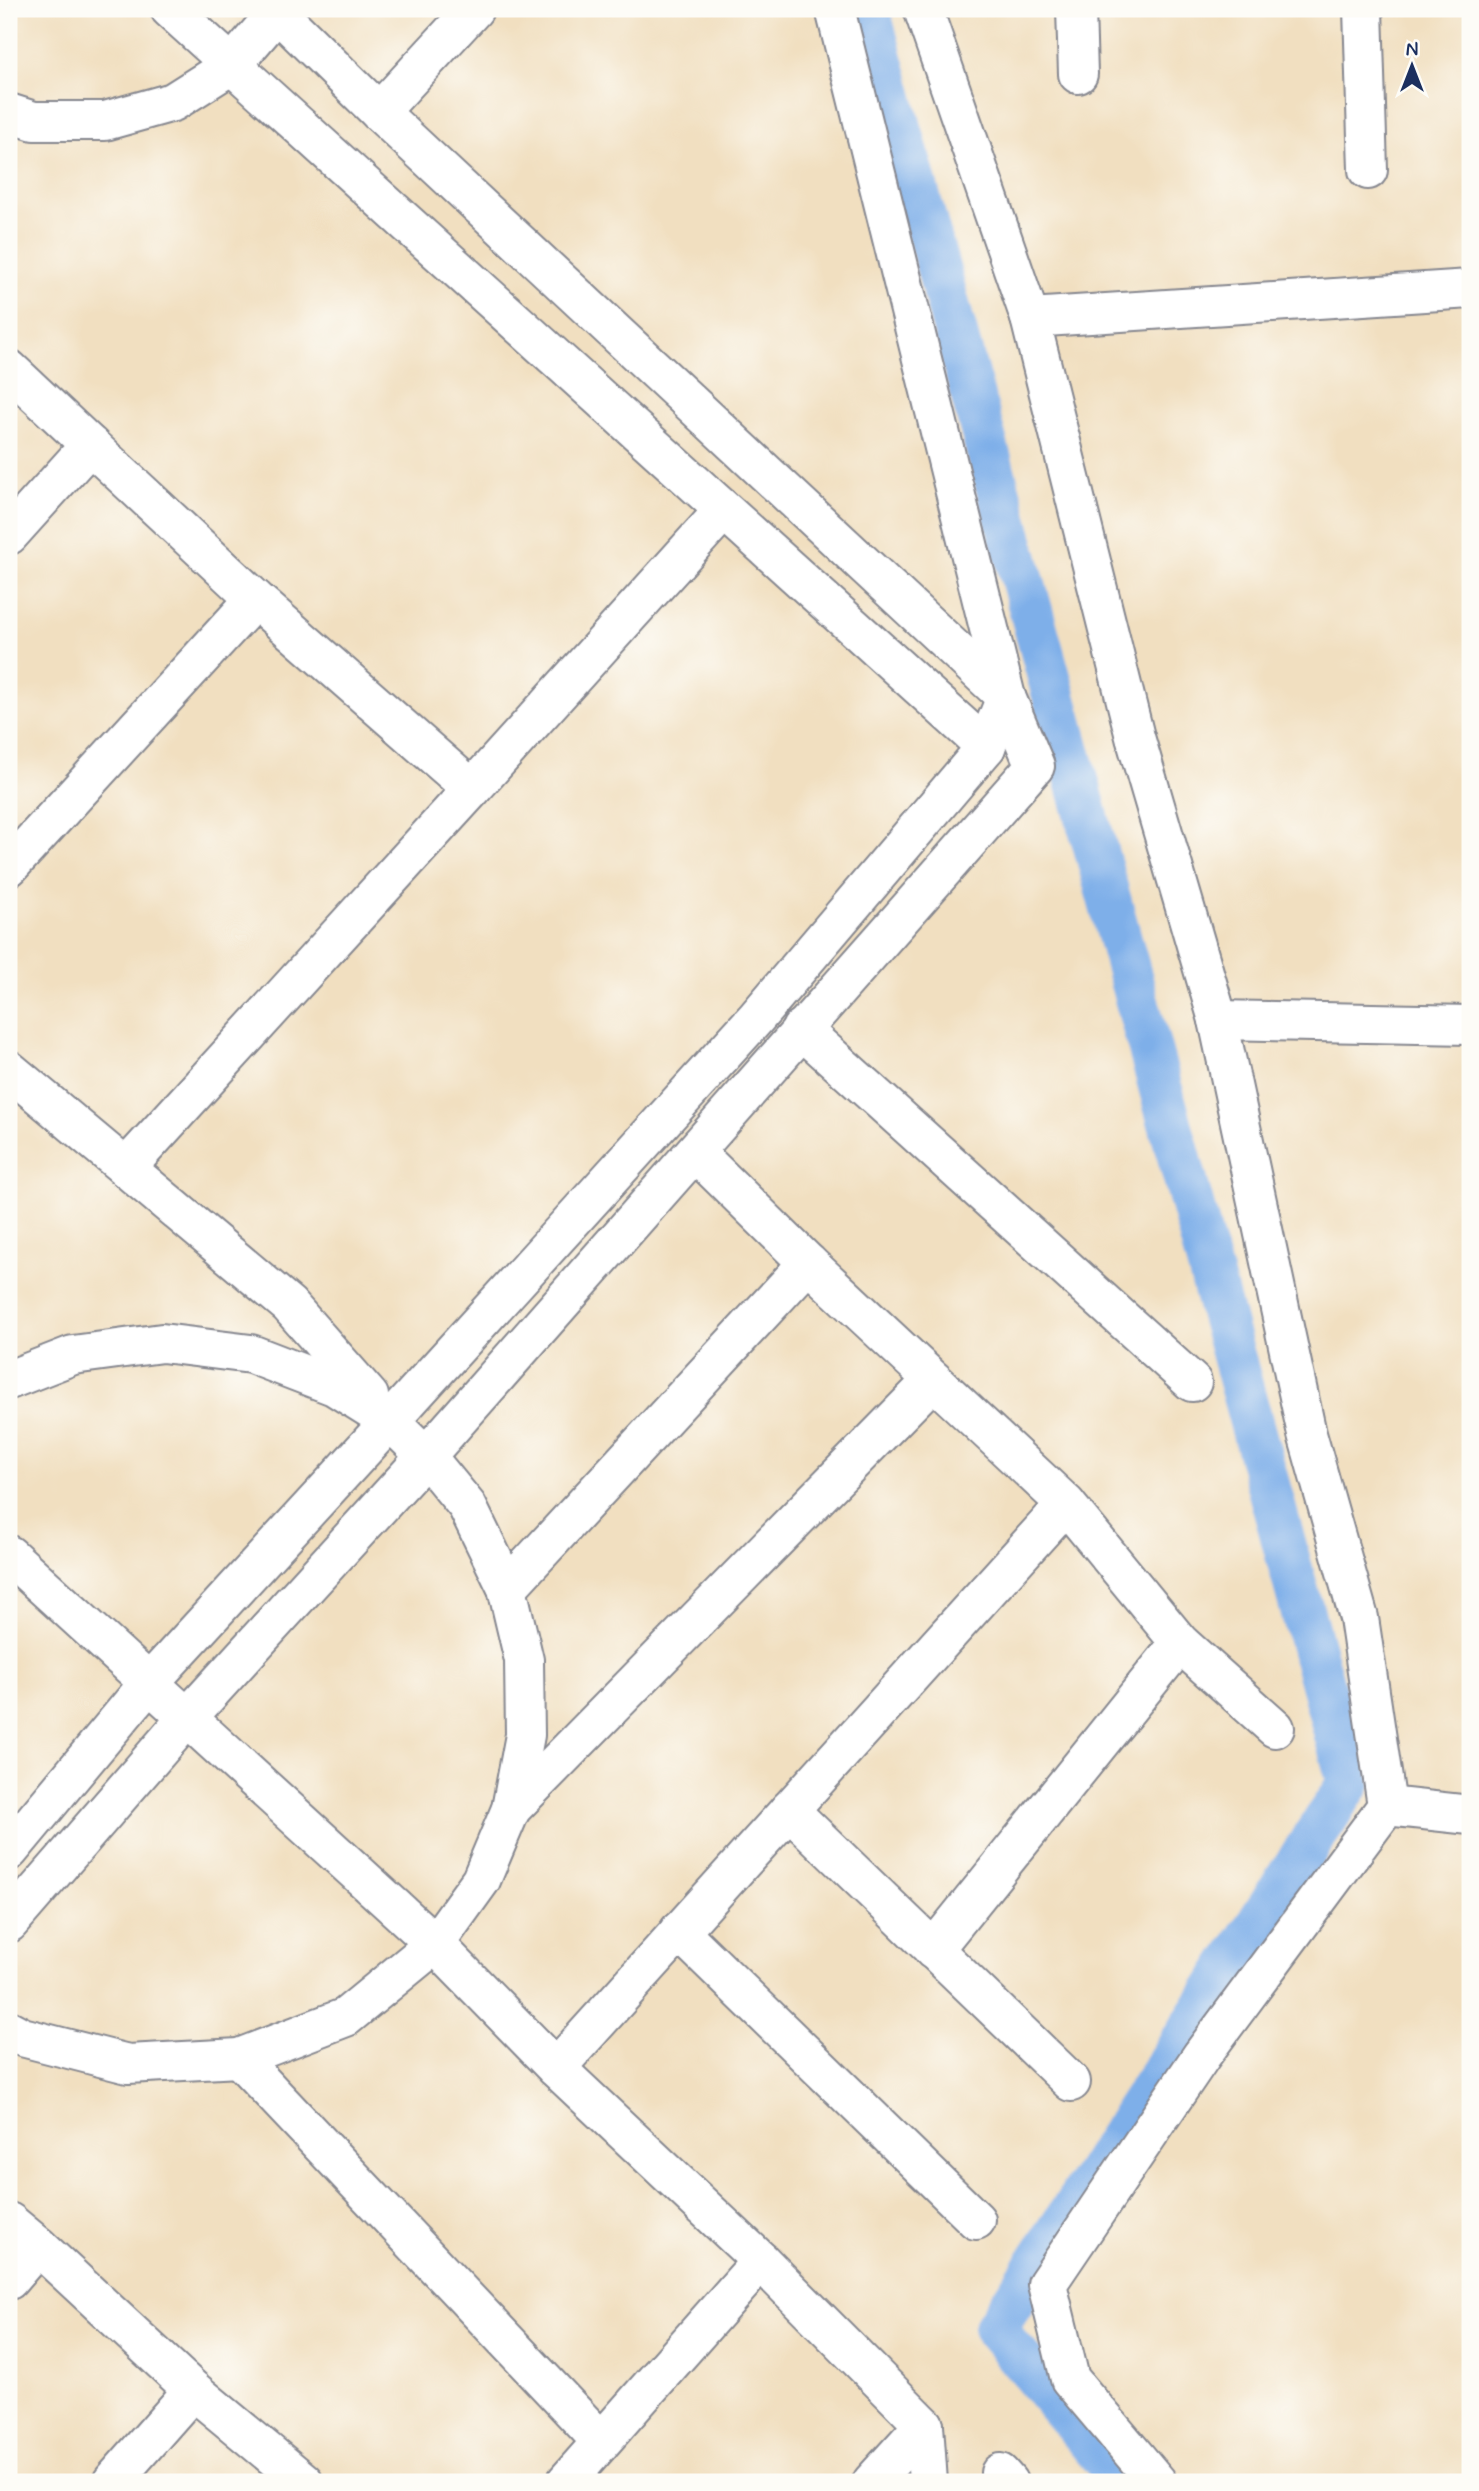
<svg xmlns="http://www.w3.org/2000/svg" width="1479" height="2491" font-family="Mynerve,sans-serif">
	<rect width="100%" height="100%" fill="#fdfcf7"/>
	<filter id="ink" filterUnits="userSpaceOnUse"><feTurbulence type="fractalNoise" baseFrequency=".0143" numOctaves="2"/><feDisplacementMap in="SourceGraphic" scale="14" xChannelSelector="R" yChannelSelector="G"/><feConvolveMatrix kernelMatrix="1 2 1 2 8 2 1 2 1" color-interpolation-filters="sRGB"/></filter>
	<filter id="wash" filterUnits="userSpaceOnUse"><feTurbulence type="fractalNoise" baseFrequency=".00686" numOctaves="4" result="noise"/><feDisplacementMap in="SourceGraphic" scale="28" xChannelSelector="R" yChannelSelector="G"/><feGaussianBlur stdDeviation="1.57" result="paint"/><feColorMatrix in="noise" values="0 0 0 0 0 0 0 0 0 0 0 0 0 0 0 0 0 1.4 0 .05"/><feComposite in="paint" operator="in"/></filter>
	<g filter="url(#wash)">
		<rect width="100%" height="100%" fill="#f1dfc0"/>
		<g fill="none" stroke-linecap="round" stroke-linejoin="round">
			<path stroke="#7eafe9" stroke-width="44" d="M871 9V21L1349 1783 995 2329 1123 2482"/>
		</g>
	</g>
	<g filter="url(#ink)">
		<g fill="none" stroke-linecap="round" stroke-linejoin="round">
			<defs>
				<g id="minor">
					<path d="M170 9 986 747"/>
					<path d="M274 9 379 112 1006 697"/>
					<path d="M923 9 1030 318 1135 737 1218 1020 1307 1434 1359 1618 1387 1806 1202 2055 1047 2284 1070 2379 1157 2482"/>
					<path d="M1076 9 1078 74"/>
					<path d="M1363 9 1368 170"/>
					<path d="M379 112 474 9"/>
					<path d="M9 113 34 121H105L173 102 233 64 280 9"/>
					<path d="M1030 318 1470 289"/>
					<path d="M9 369 90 445 9 535"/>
					<path d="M90 445 255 599 472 789 723 511"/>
					<path d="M9 867 255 599"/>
					<path d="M1218 1020 1470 1025"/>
					<path d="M801 1029 1192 1382"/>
					<path d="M9 1070 126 1168 472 789"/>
					<path d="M695 1152 808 1263 1066 1504 1180 1643 1275 1728"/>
					<path d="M126 1168 289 1305 369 1396"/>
					<path d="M9 1380 73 1355 162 1343 251 1354 334 1386 390 1421 426 1456 467 1506 507 1588 524 1660 525 1735 511 1809 481 1880 435 1944 346 2017 239 2058 128 2064 22 2037 9 2030"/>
					<path d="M9 1555 435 1944 556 2068 761 2261 924 2425 928 2482"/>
					<path d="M507 1588 808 1263"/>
					<path d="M1387 1806 1470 1815"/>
					<path d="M511 1809 933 1380"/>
					<path d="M789 1810 1071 2082"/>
					<path d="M9 1851 149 1683 390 1421 756 1018 986 747 1006 697"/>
					<path d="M9 1923 187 1718 426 1456 1035 766 1006 697 835 9"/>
					<path d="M679 1931 976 2220"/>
					<path d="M933 1950 1180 1643"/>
					<path d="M239 2058 601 2441"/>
					<path d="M556 2068 1066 1504"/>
					<path d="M9 2222 38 2246 193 2390 304 2482"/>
					<path d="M9 2280 38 2246"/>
					<path d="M1000 2473 1008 2482"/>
					<path d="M112 2482 193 2390"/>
					<path d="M566 2482 761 2261"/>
					<path d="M872 2482 924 2425"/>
				</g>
			</defs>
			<use href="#minor" stroke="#86878f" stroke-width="42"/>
			<use href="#minor" stroke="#fff" stroke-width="38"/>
		</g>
	</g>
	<rect width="1479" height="2491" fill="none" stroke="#fdfcf7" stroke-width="35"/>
	<g transform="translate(1412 66)" stroke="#fdfcf7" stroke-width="5" paint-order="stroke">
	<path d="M0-5L12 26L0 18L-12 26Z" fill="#1b2f5e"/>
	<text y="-10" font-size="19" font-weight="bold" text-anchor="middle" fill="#1b2f5e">N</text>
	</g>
</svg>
